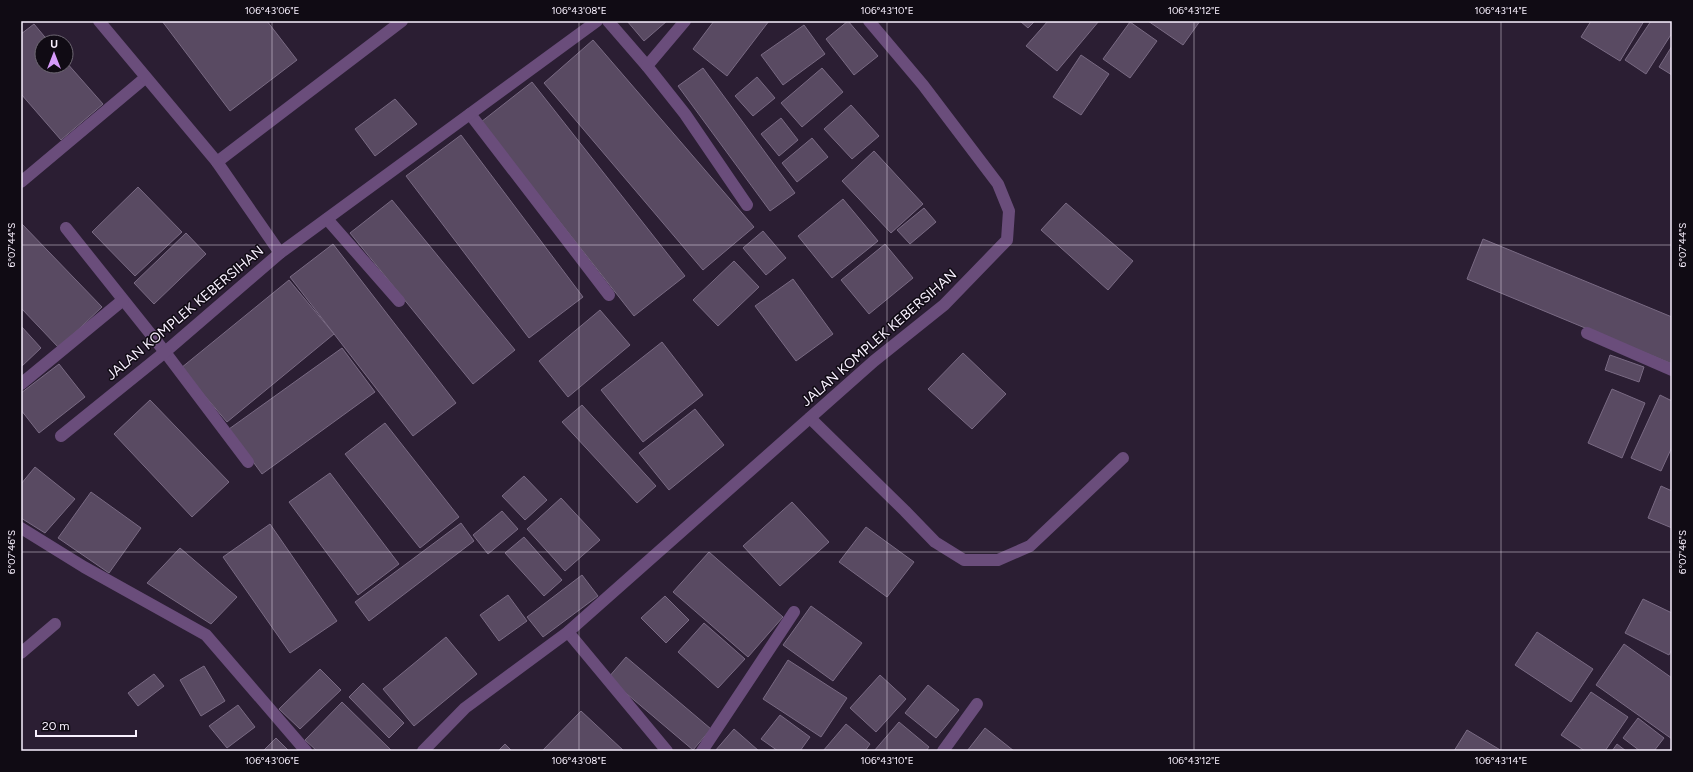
<svg xmlns="http://www.w3.org/2000/svg" width="1693" height="772" font-family="Figtree,sans-serif">
	<rect width="100%" height="100%" fill="#2b1e33"/>
	<g fill="#594a62" stroke="#796a83">
		<path d="M162 21H267L297 60 230 111Z"/>
		<path d="M627 21H667L644 41Z"/>
		<path d="M714 21H769L727 76 693 49Z"/>
		<path d="M848 21 878 56 854 75 826 39Z"/>
		<path d="M1020 21H1035L1028 28Z"/>
		<path d="M1048 21H1099L1057 71 1026 46Z"/>
		<path d="M1148 21H1200L1183 45Z"/>
		<path d="M1591 21H1644L1620 61 1581 37Z"/>
		<path d="M1651 21H1672V33L1646 74 1625 60Z"/>
		<path d="M1130 22 1157 41 1130 78 1103 59Z"/>
		<path d="M34 24 49 42H42V66H66V62L103 104 61 140 21 94V34Z"/>
		<path d="M804 25 825 54 783 85 761 55Z"/>
		<path d="M593 40 754 227 703 270 544 83Z"/>
		<path d="M1672 46V75L1659 67Z"/>
		<path d="M1081 55 1109 74 1081 115 1053 97Z"/>
		<path d="M703 68 795 193 770 211 678 86Z"/>
		<path d="M822 68 843 92 802 127 781 103Z"/>
		<path d="M757 77 775 98 753 116 735 96Z"/>
		<path d="M532 82 685 276 634 316 481 122Z"/>
		<path d="M395 99 417 124 375 156 355 129Z"/>
		<path d="M851 105 879 136 852 159 824 129Z"/>
		<path d="M781 118 798 140 779 156 761 134Z"/>
		<path d="M461 135 583 297 529 338 406 176Z"/>
		<path d="M812 138 828 157 797 182 782 163Z"/>
		<path d="M874 151 923 204 891 233 842 181Z"/>
		<path d="M138 187 182 232 135 276 92 232Z"/>
		<path d="M843 199 878 241 832 278 798 236Z"/>
		<path d="M392 200 515 350 473 384 350 233Z"/>
		<path d="M1066 203 1133 261 1108 290 1041 230Z"/>
		<path d="M924 208 936 222 910 244 897 230Z"/>
		<path d="M21 223 102 307 59 348 21 308Z"/>
		<path d="M763 231 786 258 766 275 743 248Z"/>
		<path d="M186 233 206 254 154 304 134 283Z"/>
		<path d="M1483 239 1672 317V364L1467 279Z"/>
		<path d="M333 244 456 403 413 436 290 277Z"/>
		<path d="M885 244 913 278 869 314 841 280Z"/>
		<path d="M734 261 759 287 718 326 693 300Z"/>
		<path d="M793 279 833 334 796 361 755 306Z"/>
		<path d="M289 280 334 334 227 422 181 368Z"/>
		<path d="M600 310 630 345 568 397 539 361Z"/>
		<path d="M21 326 41 348 21 367Z"/>
		<path d="M662 342 703 395 643 442 601 390Z"/>
		<path d="M342 348 375 392 262 474 229 429Z"/>
		<path d="M963 353 1006 394 972 429 928 389Z"/>
		<path d="M1610 355 1644 367 1639 382 1605 370Z"/>
		<path d="M59 364 85 397 39 433 21 410V393Z"/>
		<path d="M1612 389 1645 403 1622 458 1588 443Z"/>
		<path d="M1660 395 1672 401V447L1661 471 1631 458Z"/>
		<path d="M150 400 229 482 192 517 114 434Z"/>
		<path d="M582 405 656 486 637 503 562 422Z"/>
		<path d="M695 409 724 445 669 490 639 453Z"/>
		<path d="M385 423 459 517 420 548 345 454Z"/>
		<path d="M35 467 75 499 45 533 21 518V484Z"/>
		<path d="M330 473 399 564 358 595 289 502Z"/>
		<path d="M524 476 547 500 525 520 502 496Z"/>
		<path d="M1661 486 1672 491V528L1648 518Z"/>
		<path d="M91 492 141 528 109 573 58 538Z"/>
		<path d="M561 498 600 540 565 571 527 529Z"/>
		<path d="M792 502 829 542 780 586 743 546Z"/>
		<path d="M502 511 518 529 488 554 473 535Z"/>
		<path d="M461 523 474 541 369 621 355 602Z"/>
		<path d="M270 524 337 621 290 653 223 557Z"/>
		<path d="M866 527 914 562 887 597 839 562Z"/>
		<path d="M524 537 562 580 544 596 505 553Z"/>
		<path d="M180 548 237 597 211 624 147 583Z"/>
		<path d="M709 552 783 617 748 657 673 592Z"/>
		<path d="M582 575 598 596 543 637 527 617Z"/>
		<path d="M508 595 527 621 499 641 480 615Z"/>
		<path d="M665 596 689 620 666 643 641 618Z"/>
		<path d="M1643 599 1672 613V649L1669 655 1625 633Z"/>
		<path d="M811 606 862 643 833 681 783 645Z"/>
		<path d="M704 623 745 659 718 688 678 652Z"/>
		<path d="M1537 632 1593 669 1571 702 1515 665Z"/>
		<path d="M446 637 477 674 414 726 383 689Z"/>
		<path d="M1624 644 1672 678V739L1596 685Z"/>
		<path d="M626 657 711 729 693 750 608 678Z"/>
		<path d="M788 660 847 698 821 737 763 699Z"/>
		<path d="M204 666 225 701 201 716 180 680Z"/>
		<path d="M320 669 341 690 300 729 279 709Z"/>
		<path d="M154 674 164 686 138 706 128 693Z"/>
		<path d="M880 675 906 699 876 732 850 708Z"/>
		<path d="M363 683 404 723 389 738 349 697Z"/>
		<path d="M928 685 959 710 936 738 905 713Z"/>
		<path d="M1591 692 1628 717 1605 751H1585L1561 735Z"/>
		<path d="M342 702 392 751H317L305 740Z"/>
		<path d="M238 705 255 727 227 748 209 726Z"/>
		<path d="M581 711 624 751H542Z"/>
		<path d="M780 715 810 737 800 751H778L761 739Z"/>
		<path d="M1638 718 1664 738 1654 751H1640L1623 738Z"/>
		<path d="M899 722 929 747 926 751H874Z"/>
		<path d="M846 724 870 744 865 751H823Z"/>
		<path d="M985 728 1014 751H967Z"/>
		<path d="M734 729 759 751H715Z"/>
		<path d="M1467 730 1502 751H1454Z"/>
		<path d="M276 738 289 751H263Z"/>
		<path d="M505 744 512 751H498Z"/>
		<path d="M1617 744 1626 751H1612Z"/>
	</g>
	<g fill="none" stroke-linecap="round" stroke-linejoin="round">
		<g stroke="#6a4d7b" stroke-width="12">
			<path d="M608 21 647 66"/>
			<path d="M685 21 647 66 685 114 747 205"/>
			<path d="M470 114 609 295"/>
			<path d="M217 162 402 21"/>
			<path d="M21 182 145 78"/>
			<path d="M327 219 399 301"/>
			<path d="M66 228 165 352 248 462"/>
			<path d="M280 253 597 21"/>
			<path d="M1587 333 1672 370"/>
			<path d="M21 384 123 300"/>
			<path d="M810 418 905 511 935 542 964 560H998L1030 546 1123 458"/>
			<path d="M61 436 165 352 280 253 217 162 99 21"/>
			<path d="M21 528 84 567 206 635 306 751"/>
			<path d="M568 632 667 751"/>
			<path d="M21 653 55 624"/>
			<path d="M423 751 465 708 568 632 874 361 944 305 1007 240 1009 211 998 184 923 85 869 21"/>
			<path d="M702 751 794 612"/>
			<path d="M943 751 977 704"/>
		</g>
	</g>
	<path fill="none" stroke="#f9f1ff" stroke-width="1" stroke-opacity="0.45" d="M272 21V751M579 21V751M887 21V751M1194 21V751M1501 21V751M21 245H1672M21 552H1672"/>
	<g text-anchor="middle" dominant-baseline="central" stroke-width="3" stroke-linejoin="round" paint-order="stroke">
		<g font-size="14" fill="#f9f1ff" stroke="#100b14">
			<text transform="translate(185 313) rotate(-40)">JALAN KOMPLEK KEBERSIHAN</text>
			<text transform="translate(879 338) rotate(-41)">JALAN KOMPLEK KEBERSIHAN</text>
		</g>
	</g>
	<rect width="1693" height="772" fill="none" stroke="#100b14" stroke-width="44"/>
	<g transform="translate(54 54)"><circle r="19" fill="#100b14" stroke="#6d6772"/>
	<path d="M0-3L7 15L0 10L-7 15Z" fill="#d69bfa"/>
	<text y="-6" font-size="11" font-weight="bold" text-anchor="middle" fill="#f9f1ff">U</text>
	</g>
	<path d="M36 730v6h100v-6" fill="none" stroke="#f9f1ff" stroke-width="2"/>
	<text x="42" y="730" font-size="12" fill="#f9f1ff" stroke="#100b14" stroke-width="3" paint-order="stroke">20 m</text>
	<rect x="22" y="22" width="1649" height="728" fill="none" stroke="#f9f1ff" stroke-width="1.5"/>
	<g font-size="10" text-anchor="middle" fill="#f9f1ff">
		<text x="272" y="14">106°43'06"E</text>
		<text x="579" y="14">106°43'08"E</text>
		<text x="887" y="14">106°43'10"E</text>
		<text x="1194" y="14">106°43'12"E</text>
		<text x="1501" y="14">106°43'14"E</text>
		<text transform="translate(11 245) rotate(-90)" y="4">6°07'44"S</text>
		<text transform="translate(1682 245) rotate(-90)" y="4">6°07'44"S</text>
		<text transform="translate(11 552) rotate(-90)" y="4">6°07'46"S</text>
		<text transform="translate(1682 552) rotate(-90)" y="4">6°07'46"S</text>
		<text x="272" y="764">106°43'06"E</text>
		<text x="579" y="764">106°43'08"E</text>
		<text x="887" y="764">106°43'10"E</text>
		<text x="1194" y="764">106°43'12"E</text>
		<text x="1501" y="764">106°43'14"E</text>
	</g>
</svg>
